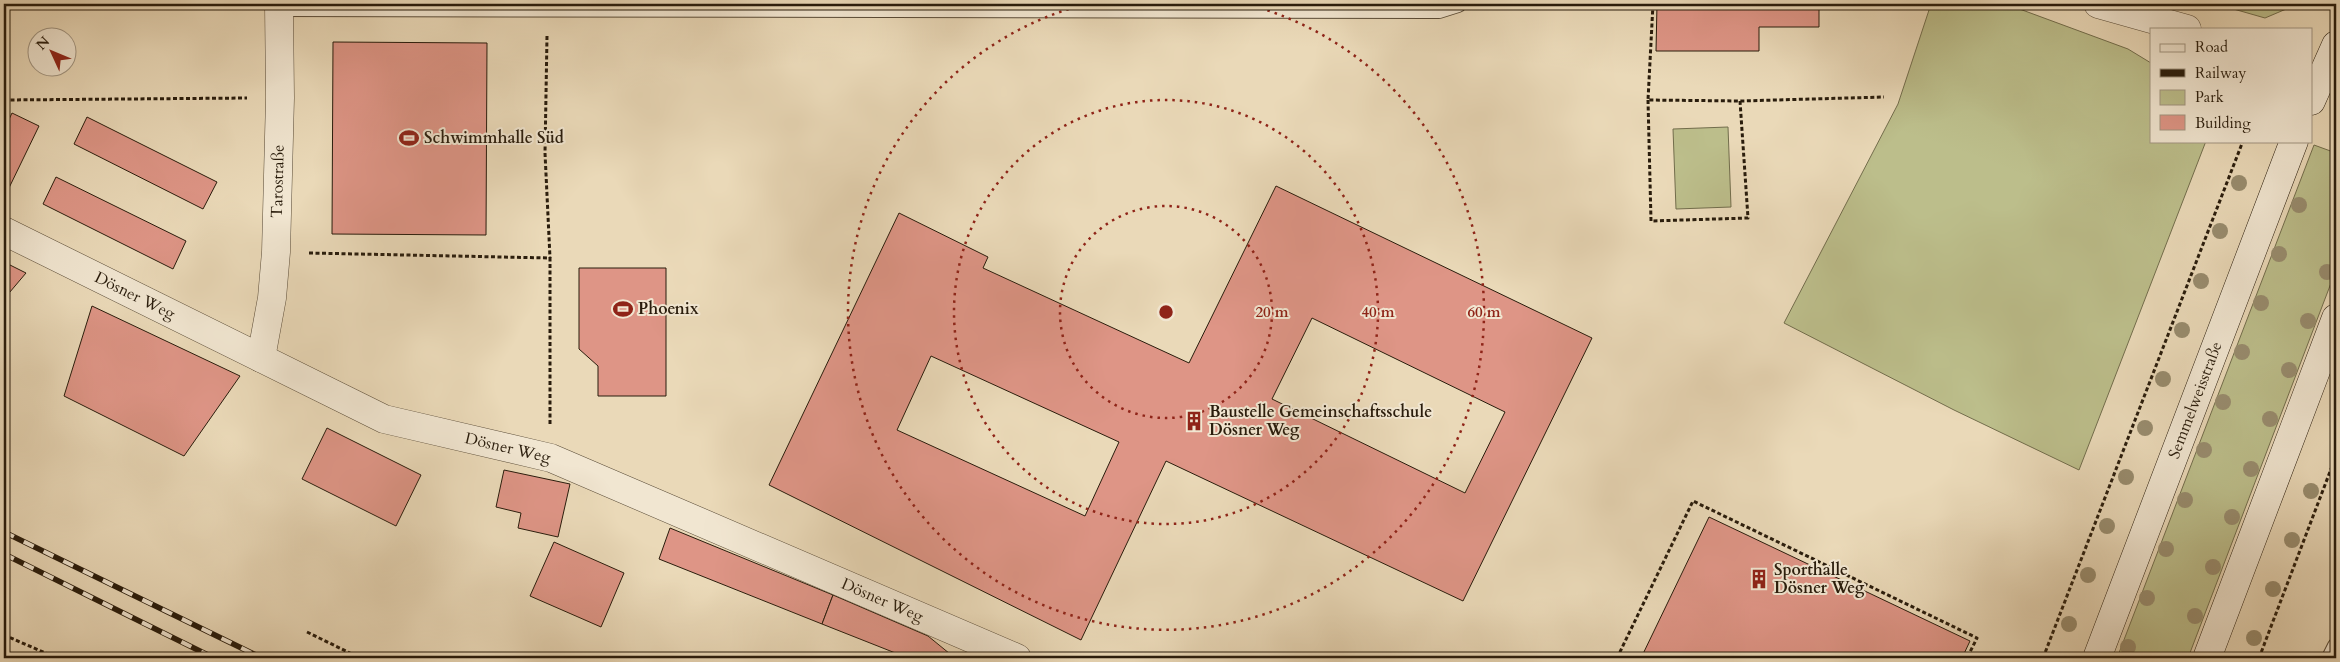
<svg xmlns="http://www.w3.org/2000/svg" width="2340" height="662" font-family="Cardo,serif">
	<rect width="100%" height="100%" fill="#ead9b8"/>
	<filter id="stains"><feTurbulence type="fractalNoise" baseFrequency=".004" numOctaves="4"/><feColorMatrix values="0 0 0 0 .2 0 0 0 0 .09 0 0 0 0 .02 0 0 0 .5 -.17"/></filter>
	<radialGradient id="worn" r=".72"><stop offset=".6" stop-color="#630" stop-opacity="0"/><stop offset="1" stop-color="#630" stop-opacity=".3"/></radialGradient>
	<g fill="#bcbe8b" stroke="#726d4c">
		<path d="M1931 4H2006L2128 49 2151 63V141H2206L2079 470 1954 410 1784 323 1898 104Z"/>
		<path d="M2216 4H2298L2265 18Z"/>
		<path d="M1728 127 1731 207 1676 209 1673 129Z"/>
		<path d="M2314 145 2336 153V270L2188 658H2117Z"/>
	</g>
	<g fill="#de9586" stroke="#291c0c" fill-rule="evenodd">
		<path d="M1657 4H1819V27H1759V51H1656Z"/>
		<path d="M333 42 487 43 486 235 332 234Z"/>
		<path d="M12 113 39 126 7 192 4 190V130Z"/>
		<path d="M87 117 217 182 203 209 74 144Z"/>
		<path d="M56 177 186 241 173 269 43 204Z"/>
		<path d="M1276 186 1592 338 1463 601 1166 461 1081 640 769 485 899 213 988 257 983 268 1189 363ZM1312 318 1505 412 1465 493 1272 399ZM931 356 1119 442 1085 516 897 430Z"/>
		<path d="M4 262 26 273 4 299Z"/>
		<path d="M579 268H666V396H598V366L579 349Z"/>
		<path d="M92 306 240 376 184 456 64 396Z"/>
		<path d="M327 428 421 475 396 526 302 479Z"/>
		<path d="M504 470 570 484 558 537 518 528 521 513 496 507Z"/>
		<path d="M1709 517 1970 641 1962 658H1641Z"/>
		<path d="M670 528 833 595 822 624 659 559Z"/>
		<path d="M554 542 624 573 601 627 530 596Z"/>
		<path d="M833 595 928 636 955 658H908L822 624Z"/>
	</g>
	<g fill="none" stroke-linecap="round" stroke-linejoin="round">
		<defs>
			<g id="service">
				<path d="M279 8 1439 10 1458 4"/>
				<path d="M2330 658 2336 646"/>
			</g>
			<g id="minor">
				<path d="M2098 4 2187 29"/>
				<path id="s1" d="M4 231 384 419 551 458 1017 658"/>
				<path id="s2" d="M261 358 272 298 276 252 280 98 279 4"/>
			</g>
			<g id="secondary">
				<path d="M2311 101 2336 45"/>
				<path id="s3" d="M2097 658 2294 141"/>
				<path d="M2207 658 2336 318"/>
			</g>
		</defs>
		<use href="#service" stroke="#594b37" stroke-width="18"/>
		<use href="#minor" stroke="#594b37" stroke-width="29"/>
		<use href="#secondary" stroke="#291c0c" stroke-width="29"/>
		<g stroke="#291c0c" stroke-width="3" stroke-dasharray="4 2.5" stroke-linecap="butt">
			<path d="M1653 4 1648 100 1740 101 1884 97"/>
			<path d="M547 36 545 153 550 258"/>
			<path d="M4 100 247 98"/>
			<path d="M1648 100 1651 221 1748 218 1740 101"/>
			<path d="M309 253 550 258V426"/>
			<path d="M307 632 360 658"/>
			<path d="M4 635 57 658"/>
			<path d="M1617 658 1693 501 1977 638 1967 658"/>
			<path d="M2043 658 2243 141"/>
			<path d="M2259 658 2336 456"/>
		</g>
		<use href="#service" stroke="#f1e6d1" stroke-width="16"/>
		<use href="#minor" stroke="#f1e6d1" stroke-width="28"/>
		<use href="#secondary" stroke="#f1e6d1" stroke-width="28"/>
		<defs>
			<g id="rail">
				<path d="M4 532 262 658"/>
				<path d="M4 554 214 658"/>
			</g>
		</defs>
		<use href="#rail" stroke="#291c0c" stroke-width="5.5"/>
		<use href="#rail" stroke="#f1e6d1" stroke-width="4" stroke-dasharray="11" stroke-linecap="butt"/>
	</g>
	<g fill="#988c6e">
		<circle cx="2239" cy="183" r="8"/>
		<circle cx="2299" cy="205" r="8"/>
		<circle cx="2220" cy="231" r="8"/>
		<circle cx="2279" cy="254" r="8"/>
		<circle cx="2327" cy="272" r="8"/>
		<circle cx="2201" cy="281" r="8"/>
		<circle cx="2261" cy="303" r="8"/>
		<circle cx="2308" cy="321" r="8"/>
		<circle cx="2182" cy="330" r="8"/>
		<circle cx="2242" cy="352" r="8"/>
		<circle cx="2289" cy="370" r="8"/>
		<circle cx="2163" cy="379" r="8"/>
		<circle cx="2223" cy="402" r="8"/>
		<circle cx="2270" cy="419" r="8"/>
		<circle cx="2145" cy="428" r="8"/>
		<circle cx="2204" cy="450" r="8"/>
		<circle cx="2251" cy="469" r="8"/>
		<circle cx="2126" cy="477" r="8"/>
		<circle cx="2311" cy="491" r="8"/>
		<circle cx="2185" cy="500" r="8"/>
		<circle cx="2232" cy="517" r="8"/>
		<circle cx="2107" cy="526" r="8"/>
		<circle cx="2292" cy="540" r="8"/>
		<circle cx="2166" cy="549" r="8"/>
		<circle cx="2213" cy="567" r="8"/>
		<circle cx="2088" cy="575" r="8"/>
		<circle cx="2273" cy="589" r="8"/>
		<circle cx="2147" cy="598" r="8"/>
		<circle cx="2195" cy="616" r="8"/>
		<circle cx="2069" cy="624" r="8"/>
		<circle cx="2254" cy="638" r="8"/>
		<circle cx="2128" cy="647" r="8"/>
	</g>
	<g fill="none" stroke="#8f2418" stroke-width="2.5" stroke-dasharray="2.5 5">
		<circle cx="1166" cy="312" r="106"/>
		<circle cx="1166" cy="312" r="212"/>
		<path d="M1246 4A318 318 0 1 1 1086 4"/>
	</g>
	<defs>
		<symbol id="stadium-bare" viewBox="-9 -9 18 18"><path d="M0-5a6.5 5 0 1 0 0 10a6.5 5 0 1 0 0-10ZM-3.5-1.8h7v3.6h-7Z" fill="#8f2418" stroke="#f1e6d1" stroke-width="2.5" paint-order="stroke"/></symbol>
		<symbol id="building-bare" viewBox="-9 -9 18 18"><path d="M-4-6H4V6H1V3H-1V6H-4ZM-2.5-4.3h1.7v1.8h-1.7ZM.8-4.3h1.7v1.8H.8ZM-2.5-1h1.7V.8h-1.7ZM.8-1h1.7V.8H.8Z" fill="#8f2418" stroke="#f1e6d1" stroke-width="2.5" paint-order="stroke"/></symbol>
	</defs>
	<g fill-rule="evenodd">
		<use href="#stadium-bare" x="395" y="124" width="28" height="28"/>
		<use href="#stadium-bare" x="609" y="295" width="28" height="28"/>
		<use href="#building-bare" x="1180" y="407" width="28" height="28"/>
		<use href="#building-bare" x="1745" y="565" width="28" height="28"/>
	</g>
	<g text-anchor="middle" dominant-baseline="central" stroke-width="4" stroke-linejoin="round" paint-order="stroke">
		<g font-size="16" font-weight="bold" fill="#291c0c" stroke="#f1e6d1" text-anchor="start">
			<text x="424" y="138">Schwimmhalle Süd</text>
			<text x="638" y="309">Phoenix</text>
			<text x="1209" y="412">Baustelle Gemeinschaftsschule<tspan x="1209" dy="18">Dösner Weg</tspan></text>
			<text x="1774" y="570">Sporthalle<tspan x="1774" dy="18">Dösner Weg</tspan></text>
		</g>
		<g font-size="16" fill="#291c0c" stroke="#f1e6d1">
			<text stroke="none"><textPath href="#s2" startOffset="178">Tarostraße</textPath></text>
			<text stroke="none"><textPath href="#s1" startOffset="146">Dösner Weg</textPath></text>
			<text stroke="none"><textPath href="#s3" startOffset="276">Semmelweisstraße</textPath></text>
			<text stroke="none"><textPath href="#s1" startOffset="551">Dösner Weg</textPath></text>
			<text stroke="none"><textPath href="#s1" startOffset="956">Dösner Weg</textPath></text>
		</g>
	</g>
	<circle cx="1166" cy="312" r="8" fill="#8f2418" stroke="#f1e6d1" stroke-width="2.5"/>
	<g font-size="15" text-anchor="middle" font-weight="bold" fill="#8f2418" stroke="#f1e6d1" stroke-width="4" stroke-linejoin="round" paint-order="stroke">
		<text x="1272" y="317">20 m</text>
		<text x="1378" y="317">40 m</text>
		<text x="1484" y="317">60 m</text>
	</g>
	<rect width="2340" height="662" fill="none" stroke="#ead9b8" stroke-width="20"/>
	<rect x="5" y="5" width="2330" height="652" fill="none" stroke="#291c0c" stroke-width="2.5"/>
	<rect x="10" y="10" width="2320" height="642" fill="none" stroke="#291c0c"/>
	<rect x="2150" y="28" width="162" height="115" fill="#f1e6d1" stroke="#a19582"/>
	<rect x="2160" y="44" width="25" height="8" fill="#f1e6d1" stroke="#a19582"/>
	<text x="2195" y="52" font-size="15" fill="#291c0c">Road</text>
	<rect x="2160" y="69" width="25" height="8" fill="#291c0c" stroke="#a19582"/>
	<text x="2195" y="78" font-size="15" fill="#291c0c">Railway</text>
	<rect x="2160" y="90" width="25" height="15" fill="#bcbe8b" stroke="#a19582"/>
	<text x="2195" y="102" font-size="15" fill="#291c0c">Park</text>
	<rect x="2160" y="115" width="25" height="15" fill="#de9586" stroke="#a19582"/>
	<text x="2195" y="128" font-size="15" fill="#291c0c">Building</text>
	<g transform="translate(52 52) rotate(314)"><circle r="24" fill="#f1e6d1" stroke="#a19582"/>
	<path d="M0-4L9 19L0 12L-9 19Z" fill="#8f2418"/>
	<text y="-8" font-size="14" font-weight="bold" text-anchor="middle" fill="#291c0c">N</text>
	</g>
	<rect width="100%" height="100%" filter="url(#stains)"/>
	<rect width="100%" height="100%" fill="url(#worn)"/>
</svg>
